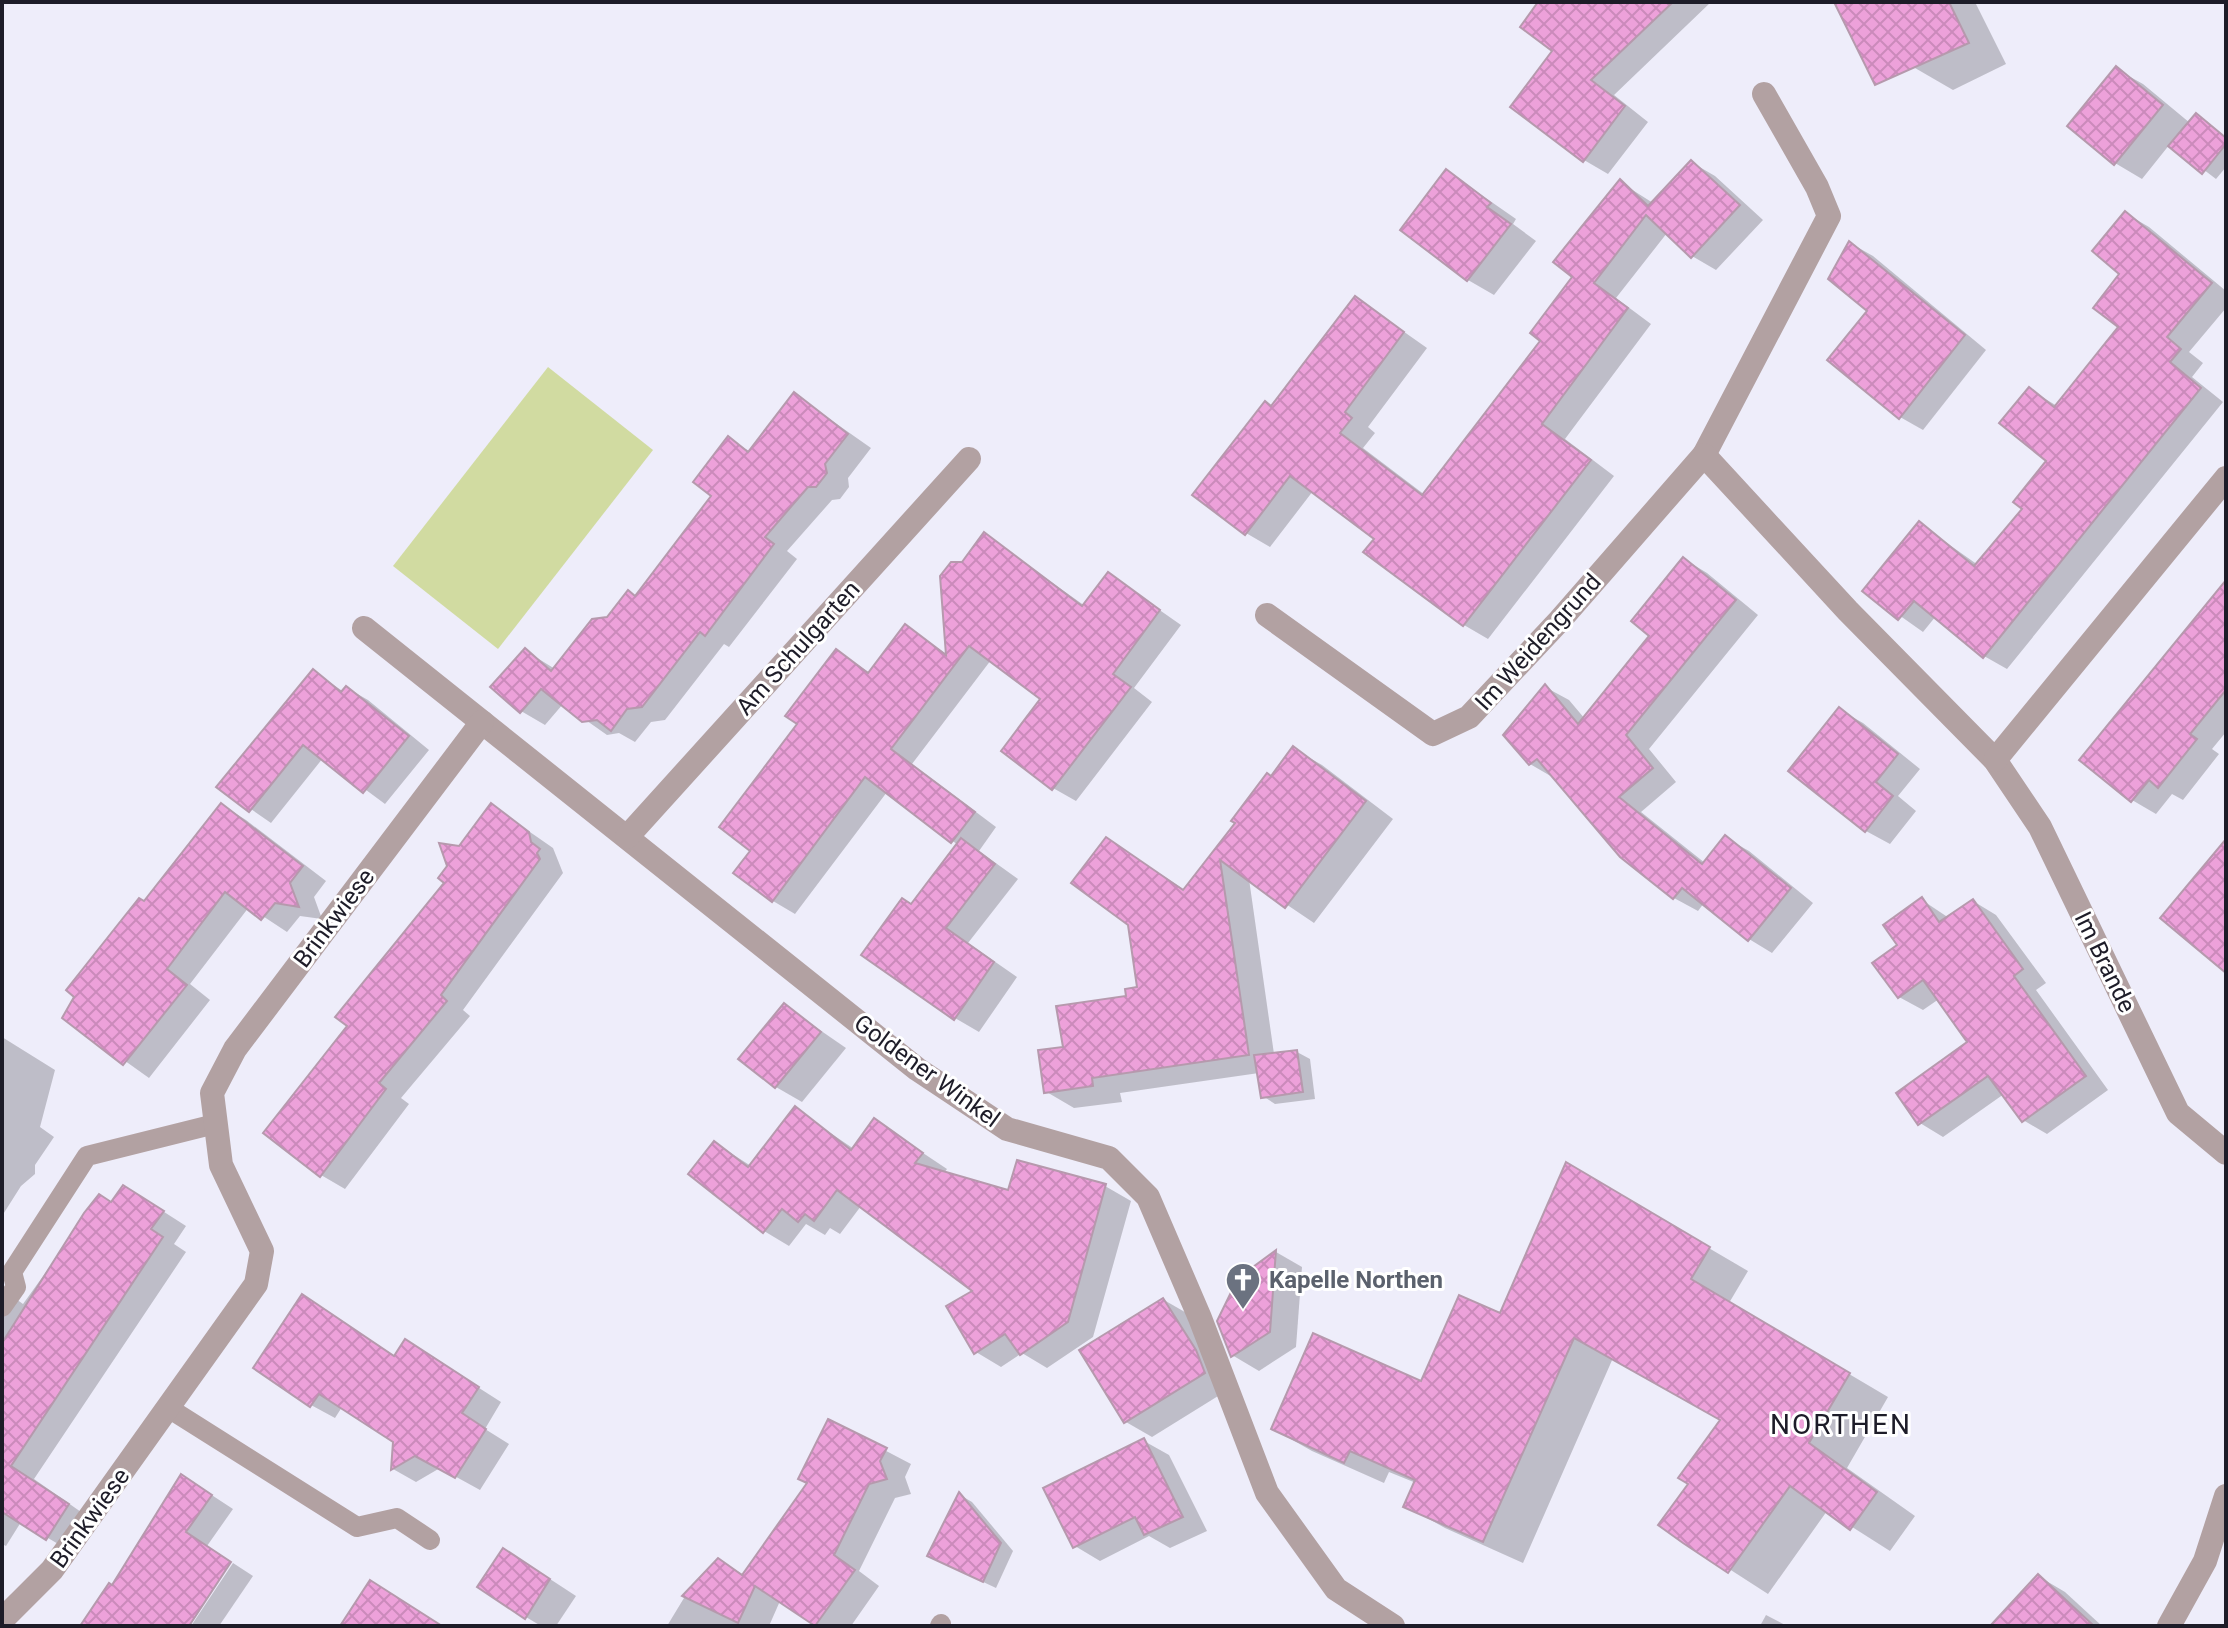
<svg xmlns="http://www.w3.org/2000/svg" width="2228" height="1628" font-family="Roboto,sans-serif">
	<defs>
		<pattern id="building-cross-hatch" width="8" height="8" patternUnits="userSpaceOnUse" patternTransform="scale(2)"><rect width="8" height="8" fill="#eda1da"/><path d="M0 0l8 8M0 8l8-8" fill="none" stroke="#cb8abb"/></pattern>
	</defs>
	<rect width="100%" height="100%" fill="#eeedfa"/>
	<path fill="#d1dba1" d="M548 367 653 450 498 649 393 566Z"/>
	<g fill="#0003">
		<path d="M1574 2H1711L1614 95 1648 122 1608 174 1584 160 1555 51Z"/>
		<path d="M1864 2H1975L2006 64 1953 90 1915 68Z"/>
		<path d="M2116 69 2143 84 2190 123 2196 115 2226 137V167L2216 179 2170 144 2142 179 2115 163Z"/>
		<path d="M1691 162 1715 176 1763 220 1716 270 1692 256 1667 233 1616 298 1651 324 1565 439 1614 476 1488 639 1464 625 1377 539 1313 491 1270 547 1246 533 1272 408 1356 298 1427 348 1368 427 1375 433 1363 448 1425 495 1543 341 1620 182 1653 203Z"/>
		<path d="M1447 171 1516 219 1513 224 1536 241 1494 295 1468 280Z"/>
		<path d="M2125 213 2149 227 2226 291V308L2189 352 2203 363 2192 377 2223 402 2007 669 1984 656 1936 616 1923 632 1865 591 1920 524 1978 565 2024 509 2049 461 2029 389 2057 406 2121 327Z"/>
		<path d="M1850 243 1873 256 1986 350 1923 430 1900 417Z"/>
		<path d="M794 394 871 448 848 478 849 487 840 499 832 500 787 551 797 559 729 647 724 644 665 720 651 722 635 742 619 733 607 735 563 704 545 725 521 711 526 651 555 669 636 598 714 495 728 439 751 452Z"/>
		<path d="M985 535 1085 606 1108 574 1181 625 1134 688 1152 702 1076 801 1053 788 1043 699 991 660 912 764 996 827 979 851 1018 879 968 943 1017 977 979 1032 955 1018 912 905 958 845 887 792 795 914 773 901 752 850 800 724 837 651 870 673 905 627 948 655 963 564Z"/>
		<path d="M1684 559 1707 573 1758 615 1649 749 1676 782 1641 812 1705 863 1726 838 1749 851 1813 903 1772 953 1749 939 1704 903 1698 911 1674 898 1554 778 1530 764 1545 687 1569 700 1585 719 1652 636Z"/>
		<path d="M2226 584V732L2212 749 2219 754 2183 800 2172 794 2156 814 2132 800Z"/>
		<path d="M314 672 344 692 347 688 368 700 429 750 385 804 323 758 271 823 219 787Z"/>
		<path d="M1840 710 1863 723 1920 769 1898 796 1916 811 1890 844 1866 831 1791 771Z"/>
		<path d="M1294 749 1322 765 1393 819 1314 923 1249 879 1274 1054 1297 1052 1310 1059 1315 1099 1275 1104 1263 1096 1259 1073 1120 1093 1122 1102 1074 1108 1045 1091 1065 1049 1139 989 1130 924 1107 839 1185 890Z"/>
		<path d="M222 805 246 820 326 881 314 897 322 919 300 916 287 932 249 907 190 984 210 1000 149 1078 65 1018 145 903Z"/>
		<path d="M491 805 553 848 563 873 463 1010 470 1016 401 1098 409 1104 345 1189 321 1175 349 1026 447 882 460 848Z"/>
		<path d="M1922 900 1949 918 1973 901 1996 915 2046 983 2036 990 2108 1090 2047 1134 2023 1120 2004 1094 1943 1137 1920 1123 1970 1042 1939 999 1923 1010 1899 997 1900 946Z"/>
		<path d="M785 1006 846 1048 802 1102 776 1087Z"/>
		<path d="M2 1037 55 1070 40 1127 54 1137 35 1165V1174L21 1186 2 1216Z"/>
		<path d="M795 1109 854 1149 875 1121 947 1169 944 1173 1009 1192 1105 1186 1131 1201 1093 1337 1047 1368 1022 1353 1001 1367 976 1352V1291L861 1206 840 1234 830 1228 825 1235 806 1224 789 1246 764 1231 715 1143 751 1166Z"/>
		<path d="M1567 1165 1748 1271 1729 1303 1888 1397 1847 1468 1915 1516 1890 1551 1827 1511 1768 1594 1661 1525 1690 1484 1722 1420 1613 1358 1523 1563 1445 1528 1406 1506 1416 1483 1389 1472 1384 1483 1312 1451 1273 1429 1422 1384 1501 1315Z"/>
		<path d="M100 1197 112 1204 147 1201 186 1226 174 1244 186 1252 34 1479 91 1519 70 1551 21 1522 6 1546 2 1544V1289L23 1304Z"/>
		<path d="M1276 1252 1302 1267 1296 1347 1259 1371 1232 1355 1239 1280Z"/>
		<path d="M303 1297 396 1357 429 1356 501 1402 485 1429 509 1444 480 1490 440 1468 416 1482 393 1469 395 1441 342 1407 335 1418 311 1405Z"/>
		<path d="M1164 1300 1190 1315 1231 1388 1152 1437 1126 1422 1081 1351Z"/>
		<path d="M829 1421 911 1464 905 1477 911 1494 895 1498 859 1571 879 1586 851 1626H814L780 1601 769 1626H667L684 1598 718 1560 744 1575 809 1482Z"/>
		<path d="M1144 1441 1169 1455 1207 1531 1170 1548 1149 1536 1100 1561 1075 1546Z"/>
		<path d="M204 1490 233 1509 207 1546 230 1561 186 1626H82Z"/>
		<path d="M960 1495 972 1502 1013 1551 996 1588 943 1563Z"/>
		<path d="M233 1563 253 1576 219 1626H191Z"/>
		<path d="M530 1566 576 1596 556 1626H541L526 1617Z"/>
		<path d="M2038 1576 2065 1592 2102 1626H1992Z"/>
		<path d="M1766 1615 1787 1626H1760Z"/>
	</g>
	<g fill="url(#building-cross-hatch)" stroke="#b699ad" stroke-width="2">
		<path d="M1538 2H1673L1591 80 1625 106 1583 162 1510 107 1552 51 1520 27Z"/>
		<path d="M1834 2H1949L1969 43 1875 85Z"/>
		<path d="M2116 66 2163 105 2114 165 2067 126Z"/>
		<path d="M2196 113 2226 138V144L2202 174 2168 146Z"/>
		<path d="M1691 160 1740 205 1691 258 1646 215 1594 283 1628 308 1542 424 1591 460 1463 626 1363 552 1374 539 1290 476 1245 535 1192 495 1265 401 1271 406 1355 296 1404 332 1345 412 1352 418 1340 433 1422 495 1540 341 1530 333 1572 277 1553 262 1620 179 1648 206Z"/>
		<path d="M1446 169 1491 203 1487 207 1511 224 1467 281 1400 230Z"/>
		<path d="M2125 211 2212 283 2167 337 2181 349 2170 362 2201 388 1983 658 1914 601 1898 620 1862 591 1919 521 1974 566 2022 509 2013 502 2046 461 1999 423 2029 387 2054 407 2118 327 2093 308 2119 274 2092 251Z"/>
		<path d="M1849 241 1965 335 1899 419 1827 360 1867 311 1828 279Z"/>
		<path d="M794 392 848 434 825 464 827 473 816 487H808L765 537 774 544 705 636 700 632 642 707 627 709 611 731 597 720 582 722 541 689 520 713 490 687 525 648 551 671 592 619 607 617 628 590 635 596 711 496 693 482 728 436 748 452Z"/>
		<path d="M984 532 1082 606 1108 572 1160 610 1113 674 1131 687 1052 790 1001 751 1040 699 969 646 891 749 975 812 951 843 865 777 772 902 733 873 750 851 719 827 797 724 785 716 836 649 868 673 905 624 946 655 940 576 951 562H962Z"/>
		<path d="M1683 557 1736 600 1626 735 1653 768 1619 797 1702 864 1725 835 1791 888 1748 941 1682 888 1673 899 1620 857 1537 759 1529 765 1503 735 1545 684 1578 724 1649 636 1631 621Z"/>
		<path d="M2226 580V690L2190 734 2197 739 2158 788 2149 780 2131 802 2079 760Z"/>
		<path d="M313 669 341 692 346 686 409 736 363 793 303 745 249 812 216 787Z"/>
		<path d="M1839 707 1898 754 1876 782 1893 796 1865 832 1788 771Z"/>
		<path d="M1293 746 1366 801 1285 908 1220 860 1249 1055 1092 1078 1093 1086 1044 1093 1038 1050 1063 1047 1056 1006 1126 996 1125 989 1137 987 1128 925 1071 883 1106 837 1183 890 1235 823 1231 821 1267 773 1271 776Z"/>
		<path d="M221 803 303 866 290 883 299 907 275 903 261 920 225 892 167 969 187 985 123 1065 62 1018 74 997 66 990 139 898 144 901Z"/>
		<path d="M491 803 529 832 531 842 540 849 537 853 540 859 441 995 447 1001 379 1083 386 1089 320 1177 263 1133 347 1026 335 1017 444 883 438 878 447 866 439 843 459 846Z"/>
		<path d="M961 838 995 864 946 928 994 962 954 1020 861 955 902 898 911 904Z"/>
		<path d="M2226 839V973L2160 918Z"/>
		<path d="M1922 897 1939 922 1973 899 2023 969 2014 976 2086 1076 2022 1122 1988 1076 1918 1125 1896 1093 1967 1042 1923 980 1898 998 1872 963 1897 945 1883 925Z"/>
		<path d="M784 1003 821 1032 775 1088 738 1059Z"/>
		<path d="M1297 1050 1303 1092 1261 1098 1254 1055Z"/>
		<path d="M795 1106 851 1150 874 1118 923 1153 915 1163 1008 1190 1017 1160 1106 1184 1068 1322 1020 1355 1005 1334 974 1354 946 1306 972 1291 837 1190 814 1221 805 1214 798 1222 782 1209 763 1233 688 1174 714 1141 748 1167Z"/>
		<path d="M1566 1162 1710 1247 1691 1279 1850 1373 1809 1443 1877 1492 1850 1530 1790 1486 1728 1573 1683 1543 1658 1525 1688 1484 1678 1478 1720 1420 1574 1338 1483 1542 1403 1507 1415 1480 1350 1451 1344 1463 1271 1429 1313 1333 1421 1381 1459 1295 1500 1313Z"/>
		<path d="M123 1185 164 1211 151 1229 163 1237 11 1466 69 1504 46 1540 2 1512V1343L84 1213 99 1194 111 1202Z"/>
		<path d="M1276 1250 1270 1332 1231 1357 1217 1321 1238 1278Z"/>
		<path d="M302 1294 394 1356 405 1339 479 1387 462 1413 486 1429 455 1478 415 1456 391 1470 393 1442 319 1394 310 1407 253 1368Z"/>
		<path d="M1163 1298 1196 1350 1205 1373 1124 1423 1079 1350Z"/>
		<path d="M828 1419 887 1448 880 1461 887 1479 869 1484 834 1555 855 1570 815 1626 755 1586 738 1623 682 1596 718 1558 742 1575 807 1483 798 1479Z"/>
		<path d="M1144 1438 1183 1517 1144 1535 1135 1517 1073 1548 1043 1488Z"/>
		<path d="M181 1474 212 1495 186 1532 231 1562 189 1626H80L109 1583 112 1585Z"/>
		<path d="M959 1492 1001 1543 983 1582 927 1556Z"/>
		<path d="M503 1548 550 1579 525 1619 477 1587Z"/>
		<path d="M2038 1574 2094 1626H1990Z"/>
		<path d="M370 1580 442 1626H340Z"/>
	</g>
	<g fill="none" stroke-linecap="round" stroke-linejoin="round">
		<g stroke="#b2a1a2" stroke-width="20">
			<path d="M2 1307 16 1287 12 1272 87 1156 215 1124"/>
			<path d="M170 1409 357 1527 397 1518 430 1540"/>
			<path d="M940 1626 941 1624"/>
		</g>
		<g stroke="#b2a1a2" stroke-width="24">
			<path d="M1704 455 1829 216 1817 187 1764 94"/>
			<path d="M1267 615 1433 734 1469 717 1560 620 1704 455 1848 611 1995 760 2040 827 2178 1113 2226 1153"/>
			<path d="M364 628 917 1069 1007 1129 1109 1158 1148 1197 1200 1318 1267 1493 1336 1589 1393 1626"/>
			<path d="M1995 760 2226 478"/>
			<path d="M627 837 969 459"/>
			<path d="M2 1620 52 1570 256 1284 262 1251 221 1165 212 1093 235 1049 482 722"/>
			<path d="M2169 1626 2205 1561 2226 1496"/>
		</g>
	</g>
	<defs>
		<symbol id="church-pin" viewBox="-11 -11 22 30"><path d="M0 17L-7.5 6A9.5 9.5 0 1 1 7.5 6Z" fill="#6b7280" stroke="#fff"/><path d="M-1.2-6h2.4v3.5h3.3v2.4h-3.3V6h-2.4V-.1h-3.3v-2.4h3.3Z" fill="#fff"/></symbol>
	</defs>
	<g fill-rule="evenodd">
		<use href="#church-pin" x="1223" y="1260" width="40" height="54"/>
	</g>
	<g text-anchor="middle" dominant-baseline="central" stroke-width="6" stroke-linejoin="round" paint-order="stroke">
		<g font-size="24" fill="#1d1c28" stroke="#fff">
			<text transform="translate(1538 642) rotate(-48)">Im Weidengrund</text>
			<text transform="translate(798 648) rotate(-48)">Am Schulgarten</text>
			<text transform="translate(334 918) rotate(-53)">Brinkwiese</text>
			<text transform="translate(2105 962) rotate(64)">Im Brande</text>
			<text transform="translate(927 1071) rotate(36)">Goldener Winkel</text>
			<text transform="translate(90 1518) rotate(-54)">Brinkwiese</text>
		</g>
		<g font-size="24" font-weight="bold" fill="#5b616d" stroke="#fff" text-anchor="start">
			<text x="1269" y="1280">Kapelle Northen</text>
		</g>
		<g font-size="28" letter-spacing="2" fill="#1d1c28" stroke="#fff">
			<text x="1841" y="1424">NORTHEN</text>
		</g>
	</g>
	<rect width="2228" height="1628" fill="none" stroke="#1d1c28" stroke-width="8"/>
</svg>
